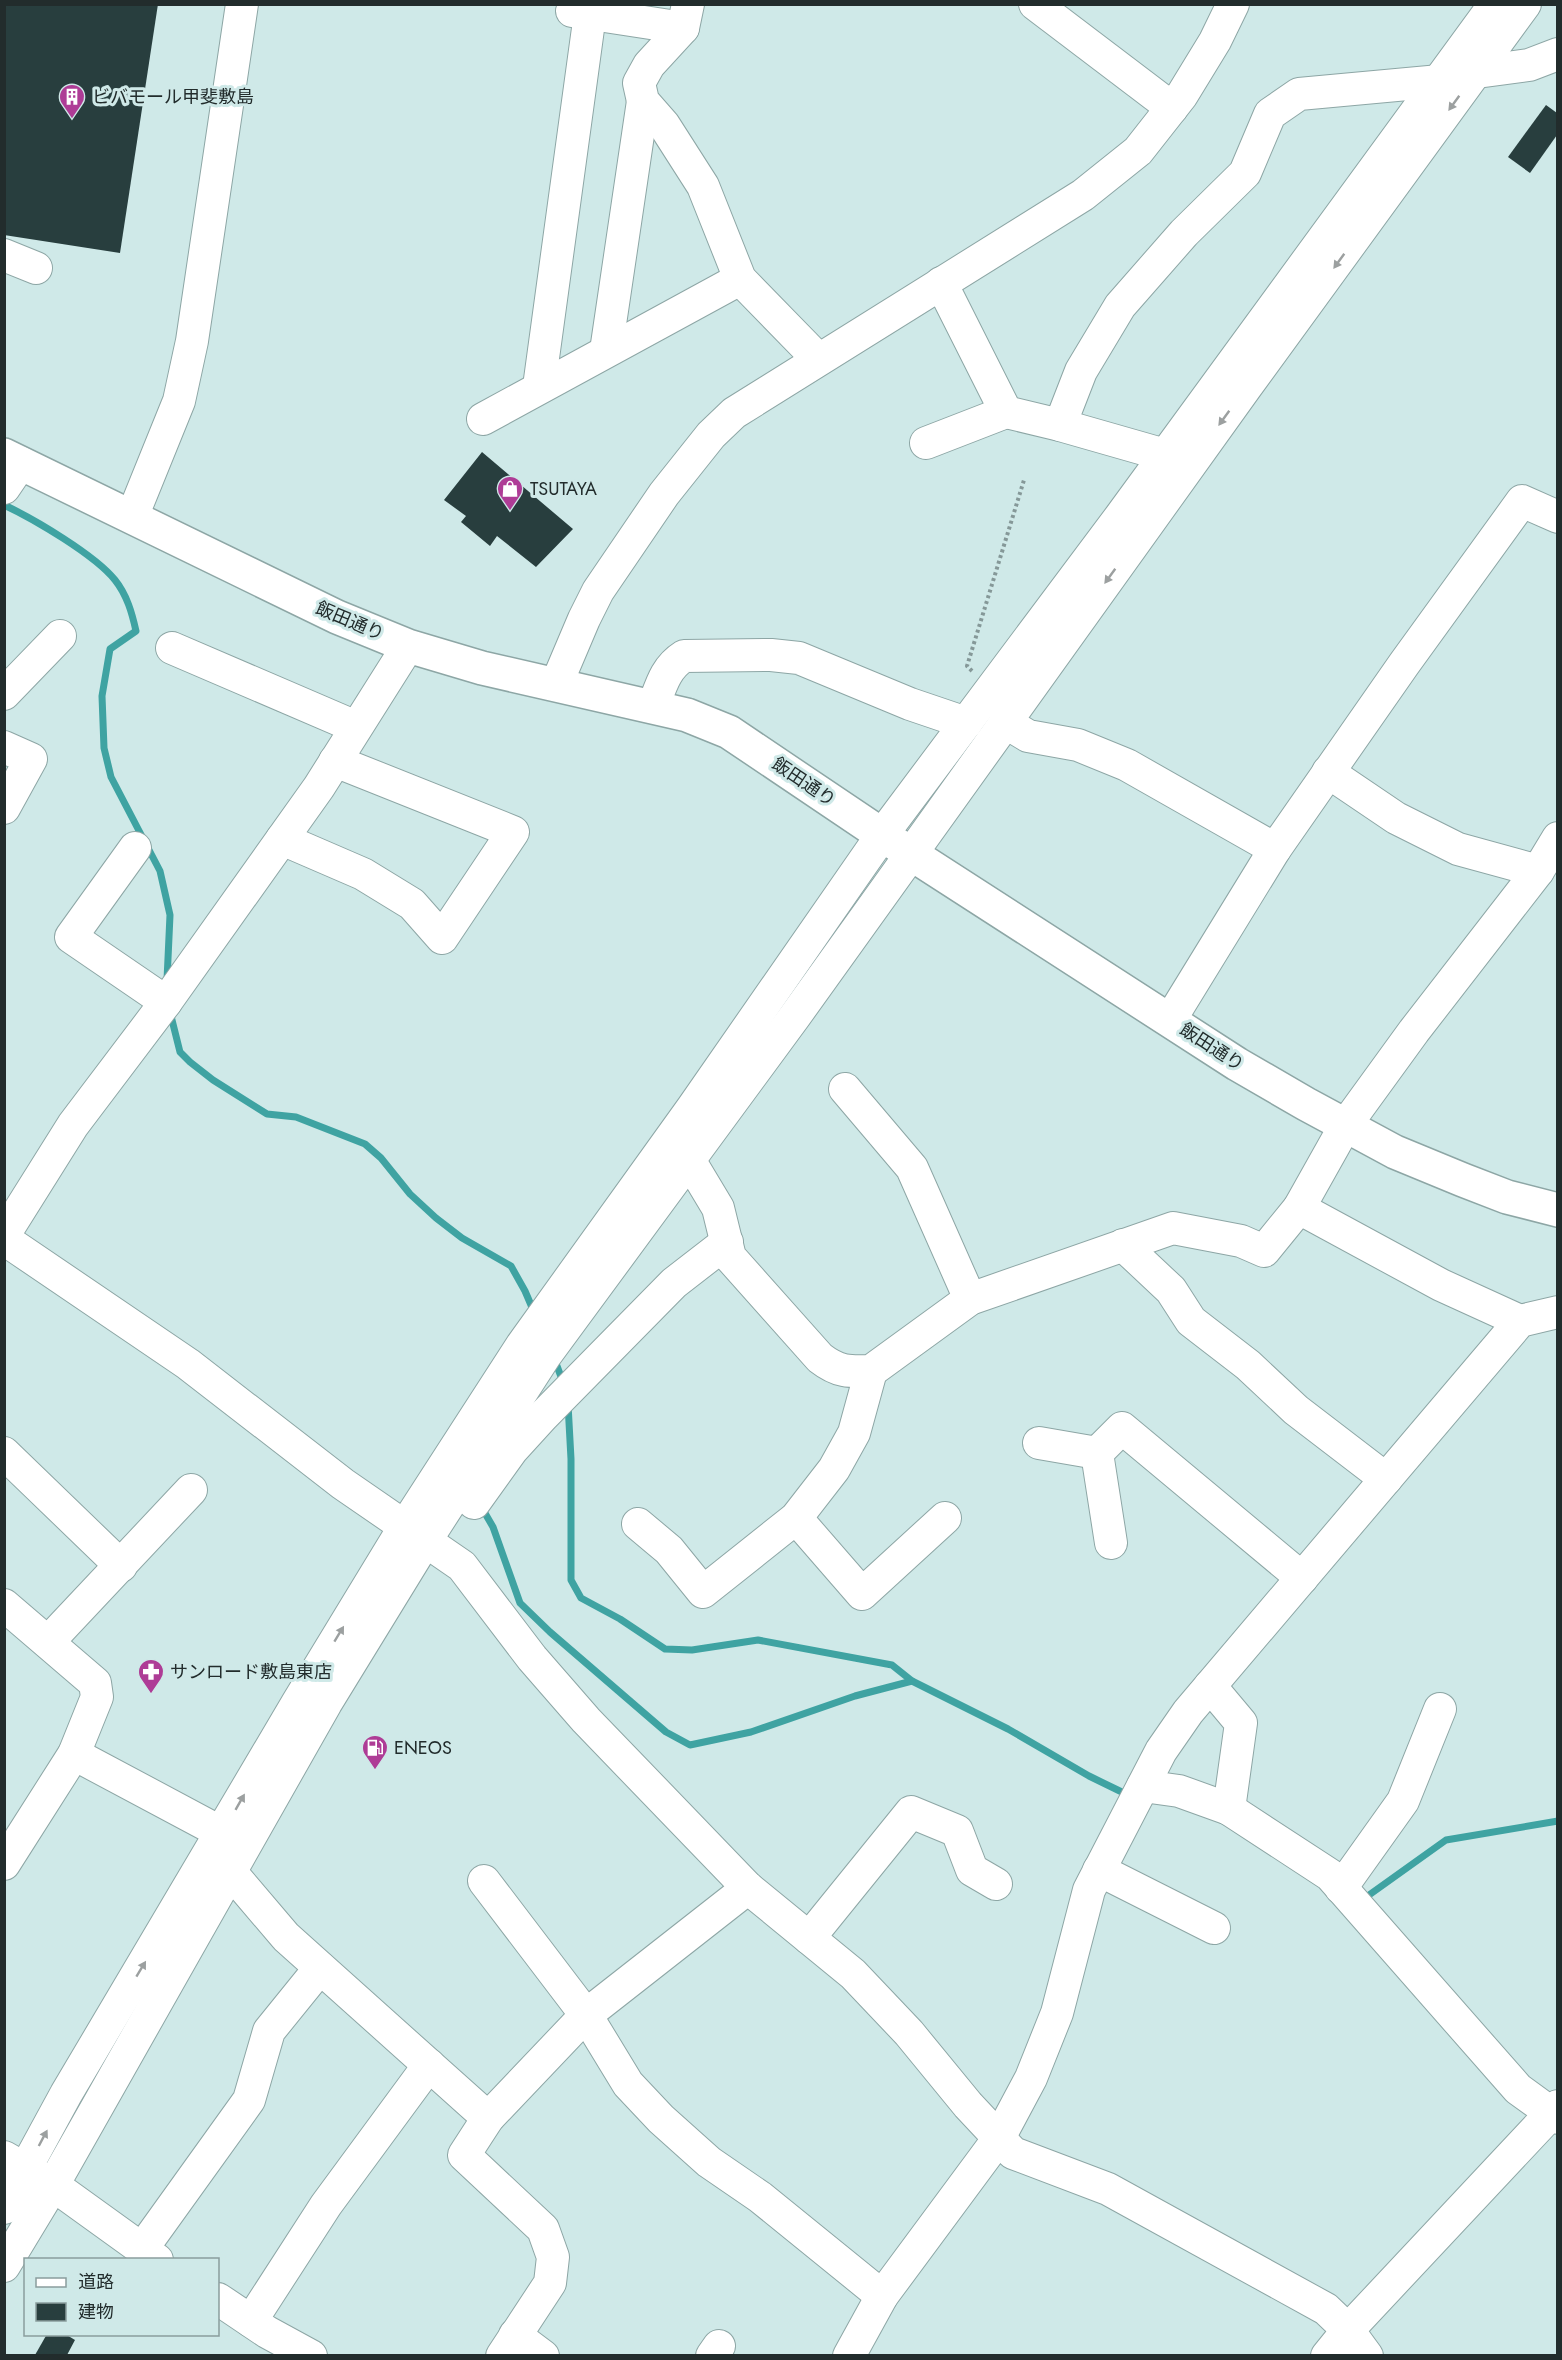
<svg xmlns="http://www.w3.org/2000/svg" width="1562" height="2360" font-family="Jost,'Noto Sans JP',sans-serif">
	<rect width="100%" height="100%" fill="#cfe9e8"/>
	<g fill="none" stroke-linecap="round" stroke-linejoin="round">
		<g stroke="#3fa3a2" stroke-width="7">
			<path d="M4 505C34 519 95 555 115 580 127 595 132 613 136 631L110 649 102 696 104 748 111 777 160 871 170 915 167 980"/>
			<path d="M170 1012 180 1052 190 1062 213 1080 267 1114 296 1117 365 1144 381 1158 410 1194 436 1218 462 1238 511 1266 525 1291 534 1312"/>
			<path d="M554 1358 563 1382"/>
			<path d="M568 1404 571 1459V1580L581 1598 620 1619 665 1649 692 1650 758 1640 892 1665 912 1681 1008 1729 1089 1776 1128 1795"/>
			<path d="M482 1508 493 1527 520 1603 550 1632 666 1732 690 1745 751 1732 855 1696 912 1681"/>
			<path d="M1362 1900 1446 1840 1558 1821"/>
		</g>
	</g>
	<g fill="#283e3e">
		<path d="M4 4H158L120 253 4 235Z"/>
		<path d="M1546 105 1557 113V135L1530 173 1508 157Z"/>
		<path d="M482 452 573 529 536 567 497 536 490 546 461 522 466 516 444 500Z"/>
		<path d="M47 2334H65L75 2340 67 2355H35Z"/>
	</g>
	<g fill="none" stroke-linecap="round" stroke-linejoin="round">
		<defs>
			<g id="minor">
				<path d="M688 4 683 28 649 65 639 83 643 101 664 125 703 186 740 279 818 359"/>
				<path d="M1035 4 1172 108"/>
				<path d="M572 11 683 28"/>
				<path d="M1477 72 1529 65 1558 54"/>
				<path d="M4 255 36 268"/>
				<path d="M941 283 1006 412 1060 425 1165 455"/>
				<path d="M606 351 643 101"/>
				<path d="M539 387 590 14"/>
				<path d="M483 419 740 279"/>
				<path d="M1060 425 1081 371 1120 306 1184 233 1245 173 1270 114 1299 94 1440 81"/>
				<path d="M926 443 1006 412"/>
				<path d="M4 488 21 463"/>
				<path d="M132 517 179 401 192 341 242 4"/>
				<path d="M172 648 356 727"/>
				<path d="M556 685 584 619 598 591 664 494 711 435 734 413 1083 195 1138 151 1182 95 1215 41 1233 4"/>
				<path d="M4 694 60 636"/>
				<path d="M653 707C661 686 665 668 684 656L771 655 799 658 910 704 966 723"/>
				<path d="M1005 722 1028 736 1078 745 1127 765 1275 849"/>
				<path d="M4 747 31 759 4 808"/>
				<path d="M1328 772 1396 818 1458 849 1538 871"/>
				<path d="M282 839 363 874 412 904 442 938 513 832 335 761"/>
				<path d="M135 848 71 937 166 1002"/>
				<path d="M1170 1020 1275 849 1404 664 1522 501 1558 517"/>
				<path d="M845 1089 912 1168 970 1299"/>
				<path d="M687 1161 691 1163 718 1208 730 1257 820 1358C838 1372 849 1372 871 1371L970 1299 1173 1228 1241 1241 1264 1251 1299 1208 1441 1285 1520 1321"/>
				<path d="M1299 1208 1345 1126 1414 1031 1538 871 1558 838"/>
				<path d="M4 1235 73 1125 166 1002 319 787 408 646"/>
				<path d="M4 1239 188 1364 343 1484 462 1566 532 1658 586 1720 748 1888 853 1974 909 2033 968 2105 1013 2153 1108 2189 1326 2309 1348 2330 1367 2356"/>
				<path d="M1123 1245 1171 1290 1191 1321 1248 1365 1296 1410 1386 1479"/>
				<path d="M1039 1443 1097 1453 1122 1428 1302 1578"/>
				<path d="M4 1453 121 1566"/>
				<path d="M1097 1453 1111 1543"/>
				<path d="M474 1503 512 1450 543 1416 674 1283 727 1242"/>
				<path d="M796 1518 862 1594 945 1518"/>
				<path d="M638 1524 669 1550 703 1592 796 1518 834 1469 854 1433 871 1371"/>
				<path d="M4 1605 95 1683 97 1697 74 1754 4 1864"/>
				<path d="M48 1642 191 1490"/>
				<path d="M1210 1686 1241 1723 1229 1809"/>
				<path d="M74 1754 222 1833"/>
				<path d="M1143 1786 1179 1791 1229 1809 1330 1875 1518 2089 1558 2118"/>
				<path d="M229 1870 286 1937 488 2118"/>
				<path d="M1099 1870 1214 1928"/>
				<path d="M484 1881 586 2015 628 2084 661 2119 709 2162 760 2197 882 2296"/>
				<path d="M1341 1888 1403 1801 1440 1709"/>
				<path d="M809 1938 911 1812 957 1831 972 1870 996 1884"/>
				<path d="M4 2157 53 2185 157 2260"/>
				<path d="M4 2208 66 2094 298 1702 405 1526 522 1345 693 1107 882 835 1120 517 1495 4"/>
				<path d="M142 2249 249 2100 269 2031 320 1968"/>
				<path d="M4 2266 53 2185 326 1703 426 1540 545 1356 795 1016 1246 387 1525 4"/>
				<path d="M218 2299 267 2332 311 2356"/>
				<path d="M251 2321 326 2205 429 2065"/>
				<path d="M515 2335 543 2356"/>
				<path d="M502 2356 550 2283 553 2257 543 2229 464 2155 488 2118 586 2015 748 1888"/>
				<path d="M712 2356 719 2346"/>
				<path d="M849 2356 882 2296 999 2138 1031 2078 1057 2013 1089 1890 1161 1751 1188 1712 1520 1321 1558 1312"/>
				<path d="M1327 2356 1348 2330 1558 2106"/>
			</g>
			<path id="major" d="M4 455 337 617 408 646 482 668 687 715 729 732 882 835 1237 1064 1306 1104 1395 1152 1463 1180 1507 1197 1558 1210"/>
		</defs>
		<use href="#minor" stroke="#8da6a5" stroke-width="34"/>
		<use href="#major" stroke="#8da6a5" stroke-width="36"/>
		<path stroke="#859898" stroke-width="4" stroke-dasharray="3 3" stroke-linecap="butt" d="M972 671 967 666 1024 480"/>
		<use href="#minor" stroke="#fff" stroke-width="32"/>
		<use href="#major" stroke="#fff" stroke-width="33"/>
	</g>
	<defs><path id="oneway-solid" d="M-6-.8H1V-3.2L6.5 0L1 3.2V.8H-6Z" transform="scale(1.5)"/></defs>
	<g fill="#9ca0a0">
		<use href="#oneway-solid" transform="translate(1454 103) rotate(126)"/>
		<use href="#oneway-solid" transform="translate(1339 261) rotate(126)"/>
		<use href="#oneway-solid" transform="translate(1224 418) rotate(126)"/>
		<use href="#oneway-solid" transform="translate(1110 576) rotate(126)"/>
		<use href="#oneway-solid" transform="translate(339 1634) rotate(-59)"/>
		<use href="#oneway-solid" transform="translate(240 1802) rotate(-60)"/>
		<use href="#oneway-solid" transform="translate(141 1969) rotate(-59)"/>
		<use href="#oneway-solid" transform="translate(43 2138) rotate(-62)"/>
	</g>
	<defs>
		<symbol id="building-pin" viewBox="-11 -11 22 30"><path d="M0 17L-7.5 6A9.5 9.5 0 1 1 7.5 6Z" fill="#ae3c96" stroke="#cfe9e8"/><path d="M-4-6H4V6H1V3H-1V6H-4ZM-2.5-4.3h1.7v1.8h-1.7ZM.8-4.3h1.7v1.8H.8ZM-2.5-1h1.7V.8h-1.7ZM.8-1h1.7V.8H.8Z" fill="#fff"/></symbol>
		<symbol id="shop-pin" viewBox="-11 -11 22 30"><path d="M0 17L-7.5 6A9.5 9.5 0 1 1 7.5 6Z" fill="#ae3c96" stroke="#cfe9e8"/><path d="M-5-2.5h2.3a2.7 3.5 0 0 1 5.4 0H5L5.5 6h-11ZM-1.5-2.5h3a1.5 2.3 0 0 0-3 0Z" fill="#fff"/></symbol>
		<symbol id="pharmacy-pin" viewBox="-11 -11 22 30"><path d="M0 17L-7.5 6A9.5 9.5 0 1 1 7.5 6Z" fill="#ae3c96" stroke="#cfe9e8"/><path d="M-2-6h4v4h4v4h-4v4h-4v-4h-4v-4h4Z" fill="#fff"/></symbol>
		<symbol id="fuel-pin" viewBox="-11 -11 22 30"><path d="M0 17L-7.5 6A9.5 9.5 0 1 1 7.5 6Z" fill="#ae3c96" stroke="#cfe9e8"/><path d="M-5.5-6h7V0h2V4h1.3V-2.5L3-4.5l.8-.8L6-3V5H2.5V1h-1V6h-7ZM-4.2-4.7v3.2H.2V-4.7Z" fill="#fff"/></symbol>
	</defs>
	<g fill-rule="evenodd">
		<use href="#building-pin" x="57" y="82" width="30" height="40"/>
		<use href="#shop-pin" x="495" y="474" width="30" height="40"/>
		<use href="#pharmacy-pin" x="136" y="1657" width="30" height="40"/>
		<use href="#fuel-pin" x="360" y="1733" width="30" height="40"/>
	</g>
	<g text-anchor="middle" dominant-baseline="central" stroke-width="6" stroke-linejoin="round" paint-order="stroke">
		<g font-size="18" fill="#222c2c" stroke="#cfe9e8" text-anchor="start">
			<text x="92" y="97">ビバモール甲斐敷島</text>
			<text x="530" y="489">TSUTAYA</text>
			<text x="170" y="1672">サンロード敷島東店</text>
			<text x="394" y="1748">ENEOS</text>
		</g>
		<g font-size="18" fill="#222c2c" stroke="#cfe9e8">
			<text transform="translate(350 621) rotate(23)">飯田通り</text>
			<text transform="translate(804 782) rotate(34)">飯田通り</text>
			<text transform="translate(1212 1047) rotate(33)">飯田通り</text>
		</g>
	</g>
	<rect width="1562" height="2360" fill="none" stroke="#222c2c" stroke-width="12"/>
	<rect x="24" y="2258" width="195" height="78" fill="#cfe9e8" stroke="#8a9d9d" stroke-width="1.5"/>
	<rect x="36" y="2278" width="30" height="9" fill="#ffffff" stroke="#8a9d9d" stroke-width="1.5"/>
	<text x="78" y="2288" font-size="18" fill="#222c2c">道路</text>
	<rect x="36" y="2303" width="30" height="18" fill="#283e3e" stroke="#8a9d9d" stroke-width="1.5"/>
	<text x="78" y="2318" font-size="18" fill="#222c2c">建物</text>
</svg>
